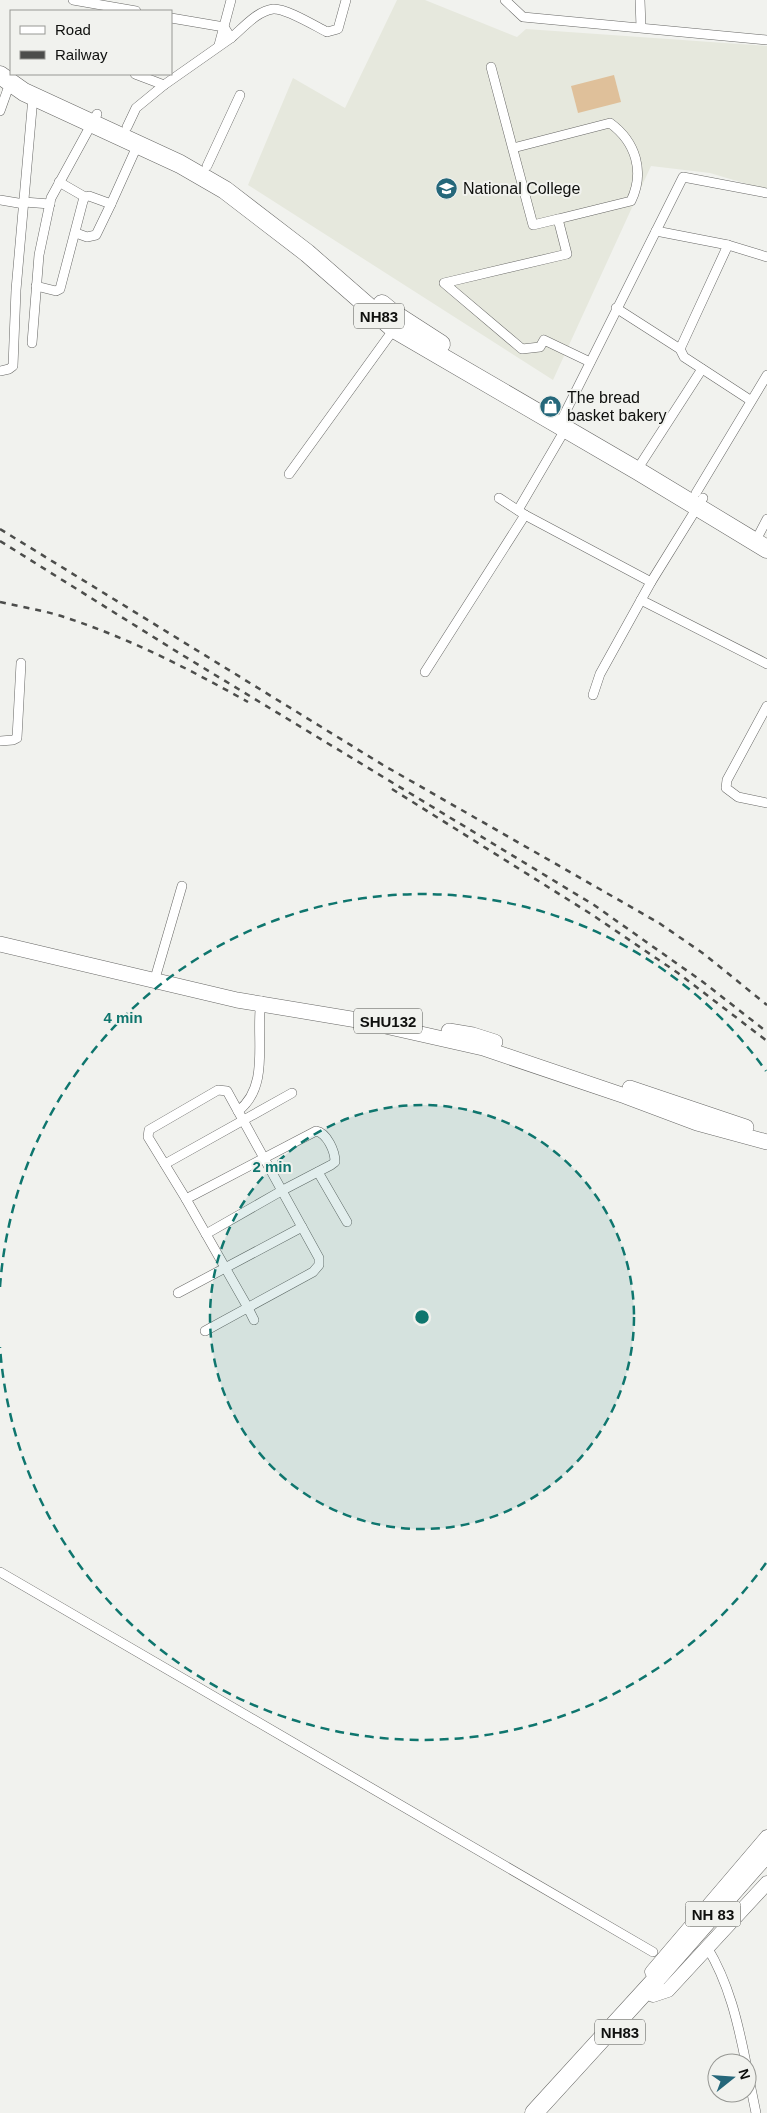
<svg xmlns="http://www.w3.org/2000/svg" width="767" height="2113" font-family="Arial,sans-serif">
	<rect width="100%" height="100%" fill="#f1f2ee"/>
	<path fill="#e6e8dd" d="M397 0H425L517 37 526 29 767 46V190L710 173 651 166 553 380 248 185 293 78 345 108Z"/>
	<path fill="#dfc09a" d="M614 75 621 102 578 113 571 86Z"/>
	<g fill="none" stroke-linecap="round" stroke-linejoin="round">
		<defs>
			<g id="street">
				<path d="M73 0 136 11"/>
				<path d="M505 0 523 17 767 40"/>
				<path d="M640 0 641 27"/>
				<path d="M171 18 224 27 231 38C243 28 257 11 273 9 286 8 315 26 327 32L338 29 346 0"/>
				<path d="M219 45 231 0"/>
				<path d="M491 67 533 225 558 219 567 254 444 283 522 349 540 347 544 340 590 362"/>
				<path d="M135 74 164 85"/>
				<path d="M0 111 10 83"/>
				<path d="M127 127 136 108 164 85 231 38"/>
				<path d="M513 148 610 123C636 142 645 172 631 201L558 219"/>
				<path d="M207 166 240 95"/>
				<path d="M59 182 85 197"/>
				<path d="M0 200 24 204"/>
				<path d="M24 202 50 204"/>
				<path d="M76 233 87 237 96 235 111 204"/>
				<path d="M728 245 767 257"/>
				<path d="M36 286 56 291 60 289 83 201 85 197 89 196 111 204 138 144"/>
				<path d="M616 308 680 349"/>
				<path d="M32 343 39 255 51 198 97 114"/>
				<path d="M0 371 9 369 13 366 16 290 33 97"/>
				<path d="M750 400 684 357 680 349 728 245 656 231 683 177 767 193"/>
				<path d="M563 417 656 231"/>
				<path d="M642 462 702 369"/>
				<path d="M289 474 394 329"/>
				<path d="M696 493 767 375"/>
				<path d="M499 498 525 515 651 582"/>
				<path d="M518 510 566 428"/>
				<path d="M755 542 767 519"/>
				<path d="M641 600 767 664"/>
				<path d="M425 672 525 515"/>
				<path d="M593 695 600 674 651 582 703 498"/>
				<path d="M767 706 727 780 726 788 738 797 767 803"/>
				<path d="M0 741 13 740 17 738 21 663"/>
				<path d="M156 975 182 886"/>
				<path d="M238 1111C271 1086 255 1036 261 1001"/>
				<path d="M165 1164 292 1093"/>
				<path d="M318 1172 347 1222"/>
				<path d="M186 1199 316 1131C327 1133 335 1151 335 1162L331 1165 283 1190 206 1234"/>
				<path d="M178 1293 302 1227"/>
				<path d="M205 1331 313 1272 319 1265V1258L227 1091 218 1090 149 1130 148 1137 186 1199 247 1306 254 1320"/>
				<path d="M0 1572 653 1952"/>
				<path d="M707 1947C729 1983 738 2023 746 2063"/>
				<path d="M747 2069 756 2113"/>
			</g>
			<g id="secondary">
				<path d="M652 1972 767 1837"/>
				<path d="M653 1995 668 1990 767 1883"/>
			</g>
			<g id="primary">
				<path d="M0 944 237 1000 363 1021 483 1048 625 1096 697 1123 767 1142"/>
				<path d="M449 1031 473 1035 495 1042"/>
				<path d="M630 1088 746 1127"/>
			</g>
			<g id="highway">
				<path d="M0 75 24 92 180 164 225 190 307 253 394 329 638 471 767 549"/>
				<path d="M382 304 393 313 441 344"/>
				<path d="M534 2113 659 1976 767 1853"/>
			</g>
		</defs>
		<use href="#street" stroke="#676765" stroke-width="10"/>
		<use href="#secondary" stroke="#676765" stroke-width="15"/>
		<use href="#primary" stroke="#676765" stroke-width="16"/>
		<use href="#highway" stroke="#676765" stroke-width="19"/>
		<use href="#street" stroke="#fff" stroke-width="9"/>
		<use href="#secondary" stroke="#fff" stroke-width="14"/>
		<use href="#primary" stroke="#fff" stroke-width="15"/>
		<use href="#highway" stroke="#fff" stroke-width="18"/>
		<g stroke="#4c4d4b" stroke-width="2.5" stroke-dasharray="6 6" stroke-linecap="butt">
			<path d="M0 529 383 765 659 923 704 954 767 1005"/>
			<path d="M0 541 179 653 594 905 703 982 767 1032"/>
			<path d="M0 602C21 607 43 610 64 617 129 638 189 669 248 702"/>
			<path d="M392 789 591 914 678 973 767 1041"/>
		</g>
	</g>
	<circle cx="422" cy="1317" r="212" fill="#0f766e" fill-opacity=".12"/>
	<g fill="none" stroke="#0f766e" stroke-width="2.5" stroke-dasharray="9 6">
		<circle cx="422" cy="1317" r="212"/>
		<path d="M766 1563A423 423 0 0 1 0 1347M0 1287A423 423 0 0 1 766 1071"/>
	</g>
	<defs>
		<symbol id="university-disc" viewBox="-11 -11 22 22"><circle r="9.5" fill="#25677a" stroke="#f1f2ee"/><path d="M0-5L7-2L0 1L-7-2ZM-4 1L0 2.5L4 1V4Q0 6-4 4Z" fill="#fff"/></symbol>
		<symbol id="shop-disc" viewBox="-11 -11 22 22"><circle r="9.5" fill="#25677a" stroke="#f1f2ee"/><path d="M-5-2.5h2.3a2.7 3.5 0 0 1 5.4 0H5L5.5 6h-11ZM-1.5-2.5h3a1.5 2.3 0 0 0-3 0Z" fill="#fff"/></symbol>
	</defs>
	<g fill-rule="evenodd">
		<use href="#university-disc" x="434" y="176" width="25" height="25"/>
		<use href="#shop-disc" x="538" y="394" width="25" height="25"/>
	</g>
	<g text-anchor="middle" dominant-baseline="central" stroke-width="4" stroke-linejoin="round" paint-order="stroke">
		<g fill="#f1f2ee" stroke="#535451" stroke-width="1">
			<rect x="354" y="303.5" width="50" height="25" rx="4"/>
			<rect x="354" y="1008.5" width="68" height="25" rx="4"/>
			<rect x="685.5" y="1901.5" width="55" height="25" rx="4"/>
			<rect x="595" y="2019.5" width="50" height="25" rx="4"/>
		</g>
		<g font-size="15" font-weight="bold" fill="#0f100e">
			<text x="379" y="316">NH83</text>
			<text x="388" y="1021">SHU132</text>
			<text x="713" y="1914">NH 83</text>
			<text x="620" y="2032">NH83</text>
		</g>
		<g font-size="16" fill="#0f100e" stroke="#f1f2ee" text-anchor="start">
			<text x="463" y="188">National College</text>
			<text x="567" y="397">The bread<tspan x="567" dy="18">basket bakery</tspan></text>
		</g>
	</g>
	<circle cx="422" cy="1317" r="8" fill="#0f766e" stroke="#f1f2ee" stroke-width="2.5"/>
	<g font-size="15" text-anchor="middle" font-weight="bold" fill="#0f766e" stroke="#f1f2ee" stroke-width="4" stroke-linejoin="round" paint-order="stroke">
		<text x="123" y="1023">4 min</text>
		<text x="272" y="1172">2 min</text>
	</g>
	<rect x="10" y="10" width="162" height="65" fill="#f1f2ee" stroke="#979894"/>
	<rect x="20" y="26" width="25" height="8" fill="#ffffff" stroke="#979894"/>
	<text x="55" y="35" font-size="15" fill="#0f100e">Road</text>
	<rect x="20" y="51" width="25" height="8" fill="#4c4d4b" stroke="#979894"/>
	<text x="55" y="60" font-size="15" fill="#0f100e">Railway</text>
	<g transform="translate(732 2078) rotate(73)"><circle r="24" fill="#f1f2ee" stroke="#979894"/>
	<path d="M0-4L9 19L0 12L-9 19Z" fill="#25677a"/>
	<text y="-8" font-size="14" font-weight="bold" text-anchor="middle" fill="#0f100e">N</text>
	</g>
</svg>
